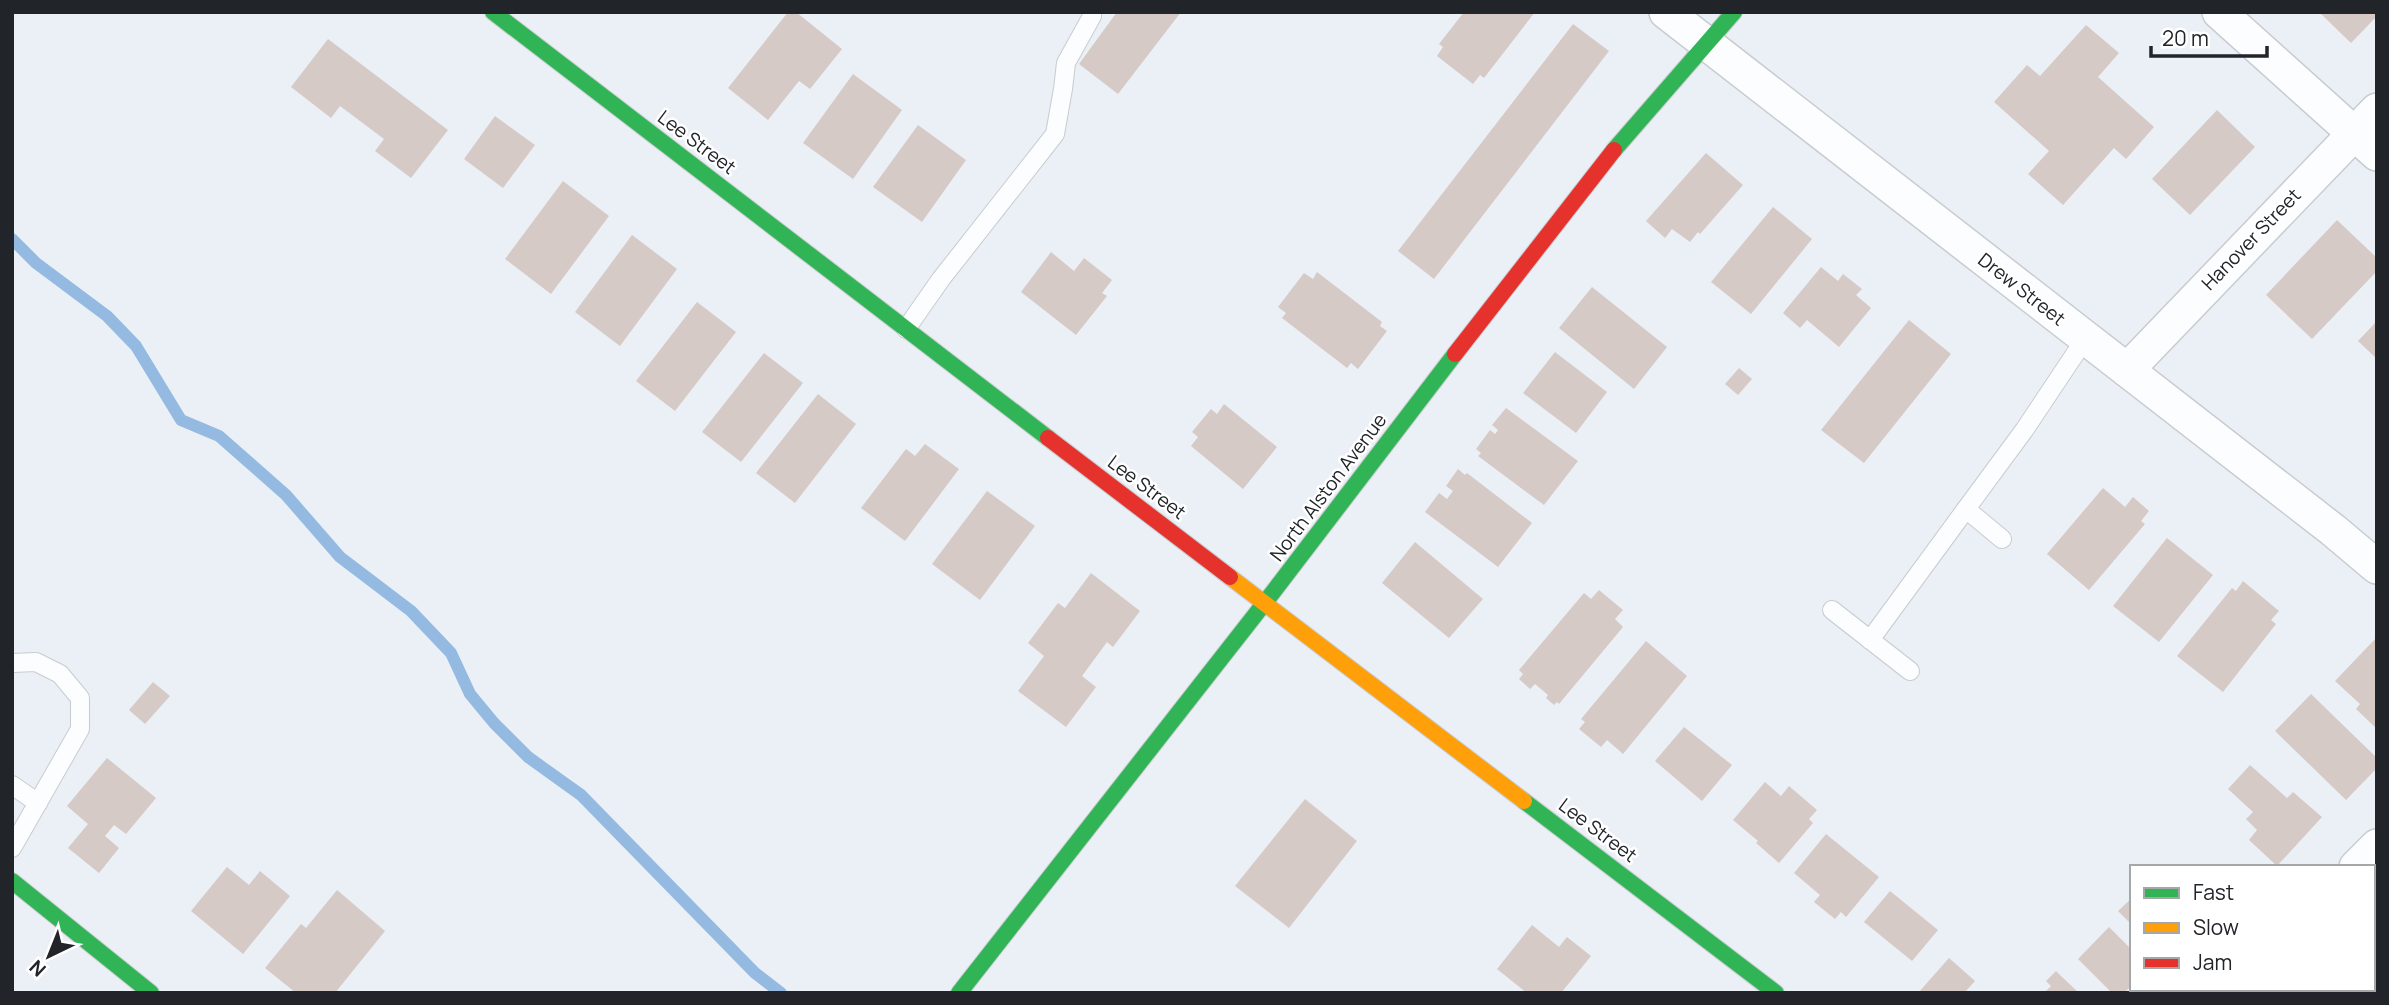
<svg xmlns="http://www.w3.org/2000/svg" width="2389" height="1005" font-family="Manrope,sans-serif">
	<rect width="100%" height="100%" fill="#ebf0f6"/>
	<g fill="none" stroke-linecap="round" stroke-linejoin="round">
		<path stroke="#94bae2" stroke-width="12" d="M12 239 36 263 107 316 136 346 181 420 219 436 286 495 340 557 411 611 451 653 470 694 494 723 528 757 581 795 755 973 781 993"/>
	</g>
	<g fill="#d5cac6">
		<path d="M788 12H796L842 49 810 89 799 81 768 120 728 88Z"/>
		<path d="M1117 12H1181L1118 94 1079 64Z"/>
		<path d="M1464 12H1535L1484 78 1480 75 1473 84 1437 56 1443 47 1439 44Z"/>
		<path d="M2319 12H2377V16L2351 43Z"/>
		<path d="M1573 24 1609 51 1434 279 1398 251Z"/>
		<path d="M2086 25 2119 53 2098 77 2154 127 2126 159 2114 148 2063 205 2028 174 2049 151 1994 102 2027 65 2040 76Z"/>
		<path d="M328 39 448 130 411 178 375 151 384 139 340 106 331 118 291 87Z"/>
		<path d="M853 74 902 110 853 179 803 143Z"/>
		<path d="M2217 110 2255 147 2190 215 2152 179Z"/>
		<path d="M495 116 535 145 503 188 464 159Z"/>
		<path d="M918 125 966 160 922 222 873 187Z"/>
		<path d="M1706 153 1743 185 1700 234 1698 232 1690 242 1672 229 1665 238 1646 221Z"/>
		<path d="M563 181 609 216 551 294 505 259Z"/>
		<path d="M1773 207 1812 239 1751 314 1711 282Z"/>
		<path d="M2337 220 2377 258V271L2312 339 2266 295Z"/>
		<path d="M632 235 677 269 620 346 575 312Z"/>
		<path d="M1051 252 1074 271 1084 258 1112 280 1102 293 1107 296 1076 335 1021 292Z"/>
		<path d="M1821 267 1838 281 1843 274 1862 289 1856 295 1871 308 1839 347 1807 320 1800 328 1783 313Z"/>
		<path d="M1317 272 1382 322 1380 326 1387 331 1358 369 1351 363 1347 368 1282 318 1286 313 1278 307 1304 273 1313 279Z"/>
		<path d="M1592 287 1667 347 1634 389 1559 328Z"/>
		<path d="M697 302 736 332 675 411 636 381Z"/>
		<path d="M1909 320 1951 354 1864 463 1821 430Z"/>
		<path d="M2377 321V359L2358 341Z"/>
		<path d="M1555 352 1607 392 1576 433 1523 393Z"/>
		<path d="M764 353 803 383 741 462 702 432Z"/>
		<path d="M1739 368 1752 379 1738 395 1725 384Z"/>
		<path d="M818 394 856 424 795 503 756 473Z"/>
		<path d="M1224 404 1277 447 1243 489 1191 446 1198 437 1192 432 1211 409 1217 414Z"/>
		<path d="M1506 408 1578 461 1544 505 1478 456 1481 453 1476 449 1490 430 1495 434 1498 430 1492 425Z"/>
		<path d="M925 444 959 469 905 541 861 508 906 449 915 456Z"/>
		<path d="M1458 469 1465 475 1467 473 1532 523 1498 567 1425 512 1439 493 1447 499 1453 491 1446 486Z"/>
		<path d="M2103 488 2125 507 2133 497 2149 511 2141 521 2145 524 2089 590 2047 554Z"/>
		<path d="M987 491 1035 526 980 600 932 564Z"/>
		<path d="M2167 538 2213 575 2159 642 2113 606Z"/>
		<path d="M1415 542 1483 599 1449 638 1382 583Z"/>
		<path d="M1091 573 1140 611 1113 647 1107 642 1082 676 1096 687 1066 727 1018 691 1044 656 1028 643 1058 603 1065 608Z"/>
		<path d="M2243 581 2279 611 2271 620 2276 624 2223 692 2177 656 2232 588 2236 591Z"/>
		<path d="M1599 590 1623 610 1615 619 1623 627 1559 704 1557 702 1554 705 1546 698 1548 695 1535 684 1530 689 1519 679 1523 674 1519 670 1584 593 1591 599Z"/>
		<path d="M2377 637V729L2356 709 2360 704 2335 681Z"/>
		<path d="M1646 641 1687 676 1623 754 1607 740 1601 747 1579 729 1585 722 1581 719Z"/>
		<path d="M153 682 170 696 145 724 129 710Z"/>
		<path d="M2311 694 2377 758V768L2346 800 2275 731Z"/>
		<path d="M1684 727 1732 765 1702 801 1655 761Z"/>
		<path d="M107 758 156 798 126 834 114 825 105 836 119 848 99 873 68 848 88 824 67 806Z"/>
		<path d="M2250 765 2287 798 2293 792 2322 817 2277 866 2249 840 2257 830 2246 819 2253 812 2228 789Z"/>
		<path d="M1765 782 1781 796 1789 786 1817 810 1809 819 1813 823 1779 863 1756 843 1758 841 1733 820Z"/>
		<path d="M1305 799 1357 841 1289 928 1235 886Z"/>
		<path d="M1826 834 1879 877 1846 917 1841 912 1835 919 1814 902 1820 895 1794 873Z"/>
		<path d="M227 867 249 885 260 871 290 896 243 954 191 911Z"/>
		<path d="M337 890 385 931 335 993H296L265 968 301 924 306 928Z"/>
		<path d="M1890 891 1938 930 1912 961 1864 922Z"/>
		<path d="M2132 898V925L2118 911Z"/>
		<path d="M1532 925 1559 947 1567 937 1591 956 1561 993H1527L1497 969Z"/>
		<path d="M2109 927 2132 950V985L2124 993H2112L2078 959Z"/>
		<path d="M1949 958 1975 981 1964 993H1918Z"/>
		<path d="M2056 971 2061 976 2079 993H2044L2051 986 2046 981Z"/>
		<path d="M2291 989H2370L2367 993H2288Z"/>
	</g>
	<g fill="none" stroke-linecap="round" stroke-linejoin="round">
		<defs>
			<g id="lane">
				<path d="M906 329 941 279 1055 134 1063 89 1066 63 1092 16"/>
				<path d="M1966 509 2025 429 2085 339"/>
				<path d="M1832 610 1910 671"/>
				<path d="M1870 640 1966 509 2002 539"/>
				<path d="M12 663 36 662 60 674 80 698V729L12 848"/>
				<path d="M12 785 38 803"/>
			</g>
			<g id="street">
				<path d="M1666 12 2333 530 2377 567"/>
				<path d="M2219 12 2377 154"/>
				<path d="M2127 370 2377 110"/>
				<path d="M2356 867 2377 846"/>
				<path d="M2230 993 2234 989"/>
			</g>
			<g id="fast">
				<path d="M493 12 1048 438"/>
				<path d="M1614 150 1734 12"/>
				<path d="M1524 801 1776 993"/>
				<path d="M12 881 151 993"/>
				<path d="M959 993 1270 596 1455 354"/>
			</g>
			<path id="slow" d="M1230 577 1524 801"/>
			<g id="jam">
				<path d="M1455 354 1614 150"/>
				<path d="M1048 438 1230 577"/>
			</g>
		</defs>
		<use href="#lane" stroke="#c8ccd0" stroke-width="20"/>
		<use href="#street" stroke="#c8ccd0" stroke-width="36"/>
		<use href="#fast" stroke="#c8ccd0" stroke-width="18"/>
		<use href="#slow" stroke="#c8ccd0" stroke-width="18"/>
		<use href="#jam" stroke="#c8ccd0" stroke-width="18"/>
		<use href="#lane" stroke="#fcfdfe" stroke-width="18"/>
		<use href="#street" stroke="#fcfdfe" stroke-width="33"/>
		<use href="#fast" stroke="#30b455" stroke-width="16"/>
		<use href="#slow" stroke="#ff9f0a" stroke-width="16"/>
		<use href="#jam" stroke="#e5322d" stroke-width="16"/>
	</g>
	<g text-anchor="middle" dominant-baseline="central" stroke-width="5" stroke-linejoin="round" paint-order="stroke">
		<g font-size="19" fill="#212428" stroke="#fff">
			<text transform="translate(697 142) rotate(37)">Lee Street</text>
			<text transform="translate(2251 239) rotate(-46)">Hanover Street</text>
			<text transform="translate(2022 289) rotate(38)">Drew Street</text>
			<text transform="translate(1147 487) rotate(37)">Lee Street</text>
			<text transform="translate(1328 487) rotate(-53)">North Alston Avenue</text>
			<text transform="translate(1598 830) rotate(37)">Lee Street</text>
		</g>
	</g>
	<rect width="2389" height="1005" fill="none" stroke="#212428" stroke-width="28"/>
	<rect x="2130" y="865" width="245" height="126" fill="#ffffff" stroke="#a6a7a9" stroke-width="2"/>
	<rect x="2144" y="888" width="35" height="10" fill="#30b455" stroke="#a6a7a9" stroke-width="2"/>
	<text x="2193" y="900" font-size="21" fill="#212428">Fast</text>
	<rect x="2144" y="923" width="35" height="10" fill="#ff9f0a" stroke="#a6a7a9" stroke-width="2"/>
	<text x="2193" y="935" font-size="21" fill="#212428">Slow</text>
	<rect x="2144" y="958" width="35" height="10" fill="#e5322d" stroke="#a6a7a9" stroke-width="2"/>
	<text x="2193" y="970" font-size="21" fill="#212428">Jam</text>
	<g transform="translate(49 956) rotate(223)" stroke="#ffffff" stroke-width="5" paint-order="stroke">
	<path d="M0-5L12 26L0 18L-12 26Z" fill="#212428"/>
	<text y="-10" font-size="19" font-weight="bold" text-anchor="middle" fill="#212428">N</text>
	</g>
	<path d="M2151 46v10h116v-10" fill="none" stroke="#212428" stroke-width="3.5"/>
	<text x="2162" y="46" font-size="21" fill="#212428" stroke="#ffffff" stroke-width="5" paint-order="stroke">20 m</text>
</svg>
